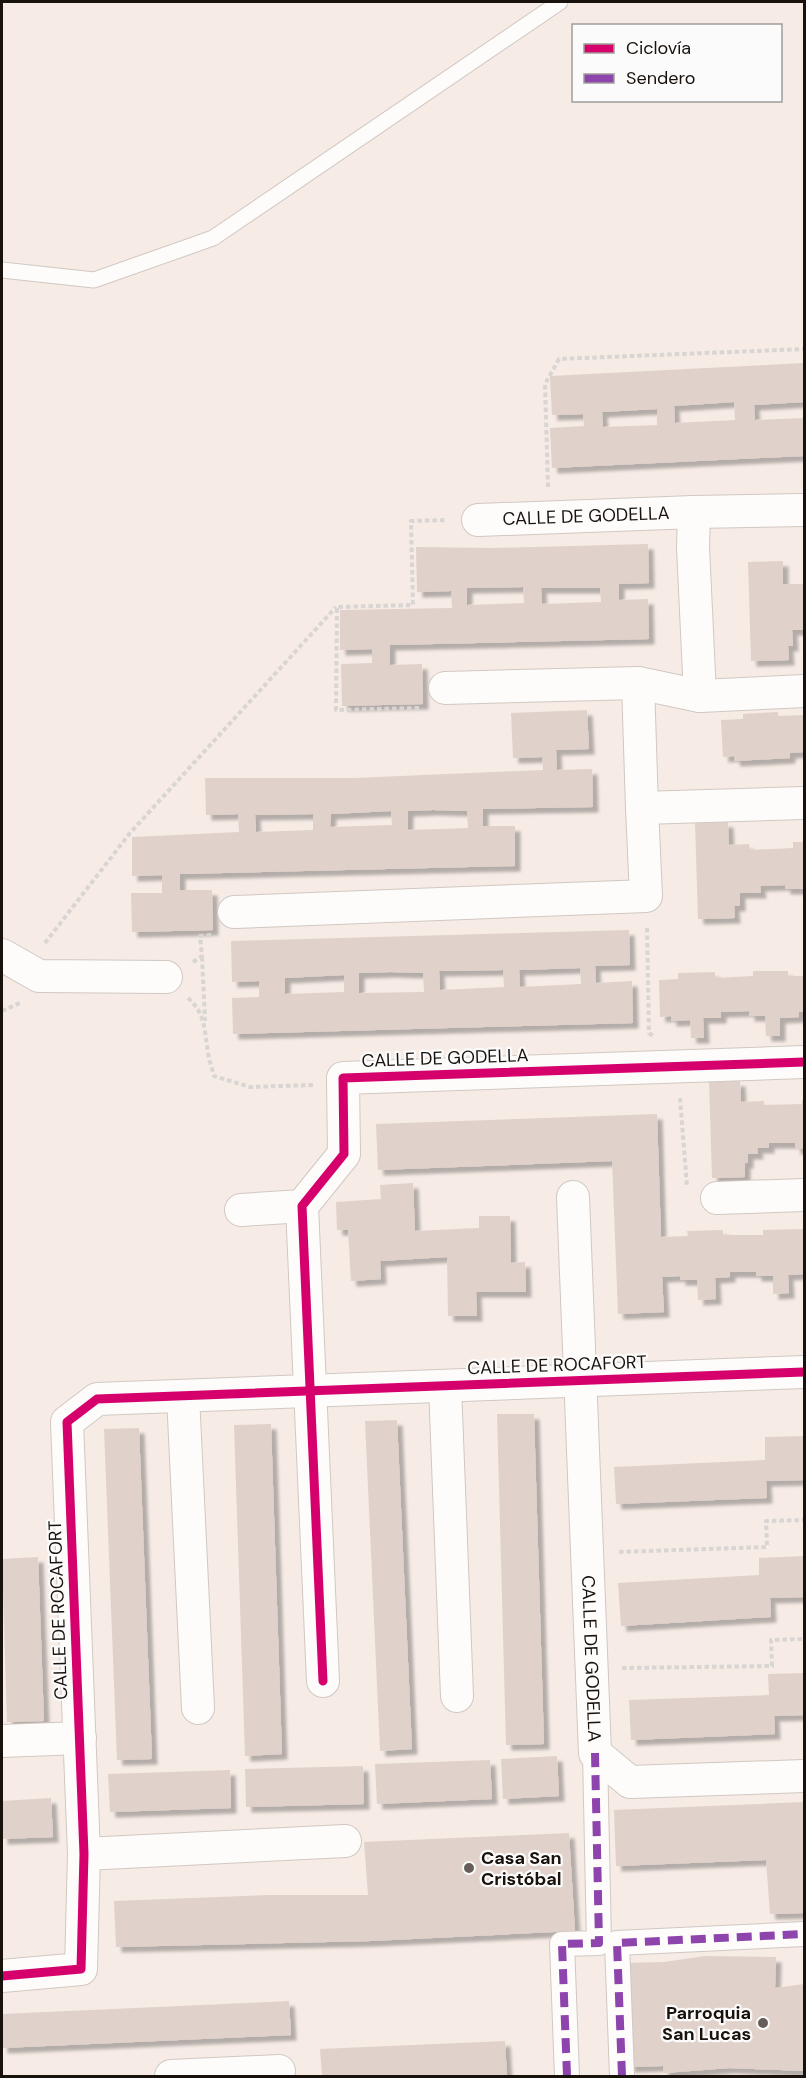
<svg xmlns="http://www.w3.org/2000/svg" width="806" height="2078" font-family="'DM Sans',sans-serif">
	<defs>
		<filter id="shadow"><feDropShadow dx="5.5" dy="5.5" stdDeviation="1.5" flood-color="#0004"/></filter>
	</defs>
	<rect width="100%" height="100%" fill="#f6ebe5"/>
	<g fill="#e0d2ca" fill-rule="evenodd" filter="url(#shadow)">
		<path d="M804 363V402L754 405 755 420 804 418V456L552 468 550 428 584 426 583 414 552 415 550 376ZM734 402 735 420 675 423 674 406ZM657 409V425L603 427 602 412Z"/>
		<path d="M648 544 649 583 619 584V600L648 599 649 639 390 645V665L422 664 423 704 342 706 341 664 372 663V649L340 650V610L452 608 451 591 417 592 416 547 492 548ZM523 587 524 603 467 605V588ZM541 588H600L601 602 542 604Z"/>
		<path d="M783 561V584H803L804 588V630H792L793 646H788L789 660 751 661 748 562Z"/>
		<path d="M587 710 589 749 556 750 557 770 592 769 593 807 483 809V826H515V866L180 874V890H212L213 930 132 932 131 893H162V875L132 876V837L239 832 238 814 206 815 205 778H354L543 770 542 757 513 758 511 713ZM433 810 467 811 468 828 408 830V811ZM391 811 392 825 330 827 331 814ZM313 814V830L256 832 255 815Z"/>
		<path d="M778 712V716L804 715V752L790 753V758L735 761 734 756 723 757 721 720 743 719V714Z"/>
		<path d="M728 822 729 845 749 844 750 850 793 848V842H804V889H785V885L760 886 761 893H740V906H734L735 918 698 919 695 823Z"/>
		<path d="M629 930 630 965 595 966 596 983 632 981 633 1023 233 1034 232 998 259 997V981L232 982 231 941ZM580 968 581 984 520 987 519 970ZM503 970 504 987 440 990 439 971ZM391 972 423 973 424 992 359 993V973ZM344 975V992L285 994V978Z"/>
		<path d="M753 971H788V976H804V1012H799V1017L780 1018V1036H766L765 1016H749V1011L721 1012V1018H703L704 1038H691L690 1020 671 1021V1016L660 1017 659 980 678 979V973L715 972V978L753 976Z"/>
		<path d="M740 1081 741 1102 764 1101V1105L802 1104V1100H804V1148L795 1149V1143H769V1148H757L758 1154H748V1163H745V1177L712 1178 709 1082Z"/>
		<path d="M657 1114 661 1237 688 1236 687 1231 723 1230V1235H763V1230L804 1229V1274L788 1275 789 1293 773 1294V1276H756V1272H730V1277L715 1278 716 1299 698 1300 697 1280H680V1276L662 1277 664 1312 618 1314 612 1161 378 1170 376 1124Z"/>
		<path d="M413 1183 415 1231 479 1228V1216H510L511 1263 525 1262 526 1292H476L477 1316H448L447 1257 380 1261 381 1279 351 1281 348 1230H337L336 1202 381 1199 380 1185Z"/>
		<path d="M497 1414H534L544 1744 506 1745Z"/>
		<path d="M397 1420 412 1749 380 1751 365 1421Z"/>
		<path d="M271 1424 282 1754 245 1756 234 1425Z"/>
		<path d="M139 1428 152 1759 117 1760 104 1429Z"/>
		<path d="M804 1436V1480L766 1481 767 1498 616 1504 614 1467 765 1460V1437Z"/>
		<path d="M804 1556V1597L770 1598 771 1617 621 1626 618 1583 759 1575V1558Z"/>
		<path d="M38 1557 44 1721 7 1722 2 1559Z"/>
		<path d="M804 1673V1715L774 1716 775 1734 631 1740 629 1700 769 1695 768 1674Z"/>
		<path d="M557 1756 559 1796 503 1799 501 1759Z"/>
		<path d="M490 1760 492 1799 377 1804 375 1764Z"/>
		<path d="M363 1766 364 1804 246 1807 245 1769Z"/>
		<path d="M230 1770 231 1808 110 1812 108 1774Z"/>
		<path d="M51 1798 53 1837 2 1839V1801Z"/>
		<path d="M804 1802V1913L770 1914 766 1860 616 1866 614 1810Z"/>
		<path d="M569 1833 575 1931 371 1941 116 1947 114 1901 269 1895H368L364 1842Z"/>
		<path d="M705 1956 776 1957 775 1988 804 1984V2071L730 2068 664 2073 663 2066 629 2067 625 1963 664 1962Z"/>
		<path d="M289 2001 291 2035 2 2048V2014Z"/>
		<path d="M505 2041 507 2076H322L320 2049Z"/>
	</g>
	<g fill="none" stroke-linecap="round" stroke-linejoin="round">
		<defs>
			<path id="service" d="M2 270 94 280 213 238 560 2"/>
			<g id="pedestrian">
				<path d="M567 2076 562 1944 599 1943 595 1753"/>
				<path d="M622 2076 617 1943 804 1934"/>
			</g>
			<g id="minor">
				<path d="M694 512 804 510"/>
				<path id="s1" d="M478 520 694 512 693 547 700 696"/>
				<path d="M638 683 700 696 804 691"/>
				<path d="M445 688 638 683 642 808"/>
				<path d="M234 912 646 896 642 808 804 803"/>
				<path d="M2 955 39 976 166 977"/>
				<path id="s2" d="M573 1197 595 1753 630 1782 804 1776"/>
				<path d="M717 1198 804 1195"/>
				<path d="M241 1210 302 1206"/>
				<path d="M445 1386 457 1696"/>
				<path d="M183 1396 198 1708"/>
				<path d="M323 1681 302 1206 344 1154 343 1078 804 1062"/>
				<path d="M2 1741 80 1738"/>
				<path d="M84 1854 345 1841"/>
				<path d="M2 1976 81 1969 84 1854 67 1422 97 1399 804 1372"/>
				<path d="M171 2076 279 2071"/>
			</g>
		</defs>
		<use href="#service" stroke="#d1c8c2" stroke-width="17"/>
		<use href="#pedestrian" stroke="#d1c8c2" stroke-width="26"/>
		<use href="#minor" stroke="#d1c8c2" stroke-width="34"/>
		<g stroke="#d8d5d3" stroke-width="4" stroke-dasharray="4.5 3" stroke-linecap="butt">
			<path d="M548 487 545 384 559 359 804 349"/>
			<path d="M419 708 336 710 337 607 413 605 411 521 447 520"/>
			<path d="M647 928 649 1033 653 1036"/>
			<path d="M45 943 130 833 336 607"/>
			<path d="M202 957 205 1021"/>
			<path d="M193 962 202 956 200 936 212 935"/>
			<path d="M188 998C206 1014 204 1030 208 1052 209 1060 212 1068 214 1076L250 1087 313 1085"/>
			<path d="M2 1011 22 1002"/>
			<path d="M680 1098 687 1186"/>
			<path d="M619 1552 767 1547 766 1521 804 1520"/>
			<path d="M622 1668 772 1666 771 1640 804 1639"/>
		</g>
		<use href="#service" stroke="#fefcfb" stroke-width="15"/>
		<use href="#pedestrian" stroke="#fefcfb" stroke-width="24"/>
		<use href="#minor" stroke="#fefcfb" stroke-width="32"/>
		<g stroke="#8e44ad" stroke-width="8" stroke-dasharray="15 8" stroke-linecap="butt">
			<path d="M567 2076 562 1944 599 1943 595 1753"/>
			<path d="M622 2076 617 1943 804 1934"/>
		</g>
		<defs>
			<g id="cycleway">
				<path d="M323 1681 302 1206 344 1154 343 1078 804 1062"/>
				<path d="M2 1976 81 1969 84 1854 67 1422 97 1399 804 1372"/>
			</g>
		</defs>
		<use href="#cycleway" stroke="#fbfbfb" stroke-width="13"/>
		<use href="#cycleway" stroke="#d6006c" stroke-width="9"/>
	</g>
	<g fill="#665d58" stroke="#fbfbfb" stroke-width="2">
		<circle cx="469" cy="1868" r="6"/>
		<circle cx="763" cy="2023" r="6"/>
	</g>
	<g text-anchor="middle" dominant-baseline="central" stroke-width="4.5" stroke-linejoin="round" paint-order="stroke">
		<g font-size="18" fill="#19110c" stroke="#fbfbfb">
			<text stroke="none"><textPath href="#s1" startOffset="108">CALLE DE GODELLA</textPath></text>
			<text transform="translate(445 1058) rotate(-2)">CALLE DE GODELLA</text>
			<text transform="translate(557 1365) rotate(-2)">CALLE DE ROCAFORT</text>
			<text transform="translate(58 1610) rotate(-92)">CALLE DE ROCAFORT</text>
			<text stroke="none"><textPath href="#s2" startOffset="462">CALLE DE GODELLA</textPath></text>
		</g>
		<g font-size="18" font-weight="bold" fill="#19110c" stroke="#fbfbfb" text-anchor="start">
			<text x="481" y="1858">Casa San<tspan x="481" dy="21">Cristóbal</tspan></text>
			<text x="751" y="2013" text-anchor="end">Parroquia<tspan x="751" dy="21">San Lucas</tspan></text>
		</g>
	</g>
	<rect width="806" height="2078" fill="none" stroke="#19110c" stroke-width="6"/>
	<rect x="572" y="24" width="210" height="78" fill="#fbfbfb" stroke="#a19d9b" stroke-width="1.5"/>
	<rect x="584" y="44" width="30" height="9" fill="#d6006c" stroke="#a19d9b" stroke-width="1.5"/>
	<text x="626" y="54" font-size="18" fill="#19110c">Ciclovía</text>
	<rect x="584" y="74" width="30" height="9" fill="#8e44ad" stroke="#a19d9b" stroke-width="1.5"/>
	<text x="626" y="84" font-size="18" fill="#19110c">Sendero</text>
</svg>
